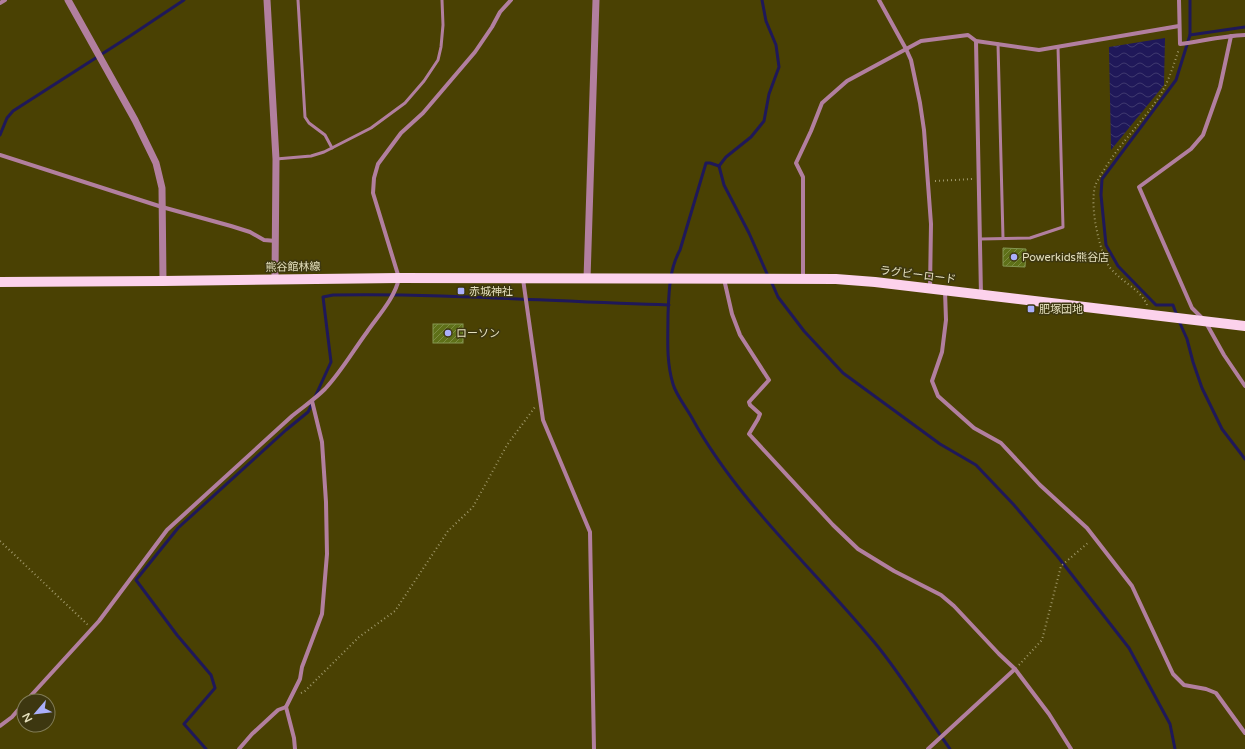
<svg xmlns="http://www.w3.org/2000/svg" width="1245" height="749" font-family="'Varela Round','Noto Sans JP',sans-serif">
	<defs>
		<pattern id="water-waves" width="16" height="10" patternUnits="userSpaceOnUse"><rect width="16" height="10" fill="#1f1859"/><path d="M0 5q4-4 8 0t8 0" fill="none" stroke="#3f396f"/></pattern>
		<pattern id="building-hatch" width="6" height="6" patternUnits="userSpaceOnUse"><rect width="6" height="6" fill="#5e7018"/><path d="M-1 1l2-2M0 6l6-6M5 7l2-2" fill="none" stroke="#7d8b42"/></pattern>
	</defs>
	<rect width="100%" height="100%" fill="#4a4103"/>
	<path fill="url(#water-waves)" d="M1165 38 1164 85 1111 150 1109 47Z"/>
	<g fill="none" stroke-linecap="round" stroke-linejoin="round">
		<g stroke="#1f1859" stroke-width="3">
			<path d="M1190 35 1245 27"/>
			<path d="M0 135 7 118 13 111 130 36 184 0"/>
			<path d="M719 166 724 185 749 233 768 276"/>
			<path d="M719 166 710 163H706L680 250C669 270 669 292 668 315 668 338 666 361 673 384 676 395 686 407 692 418 738 502 814 569 875 643 902 676 925 714 950 749"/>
			<path d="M719 166 726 157 751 137 764 121 769 94 779 67 776 45 766 21 762 0"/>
			<path d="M771 281 778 297 804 331 843 373 940 444 976 465 1014 505 1058 557 1129 648 1170 724 1175 749"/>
			<path d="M1177 316 1173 305H1156L1118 266 1106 245 1101 195 1102 179 1176 80 1190 35V0"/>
			<path d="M1179 321 1187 339 1193 362 1202 388 1222 429 1245 459"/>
			<path d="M315 397 331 362 323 297 333 295C445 293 557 302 669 305"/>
			<path d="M206 749 184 724 215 688 211 675 177 635 136 580 178 528 286 430 308 412 313 402"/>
		</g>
	</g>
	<g fill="url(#building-hatch)" stroke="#859752">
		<path d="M1003 248 1026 249 1025 267 1003 266Z"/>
		<rect x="433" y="324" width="30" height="19"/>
	</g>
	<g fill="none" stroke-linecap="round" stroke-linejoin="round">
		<g stroke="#9e9768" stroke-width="2" stroke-dasharray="1 3" stroke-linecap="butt">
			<path d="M935 181 973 179"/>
			<path d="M1147 305C1140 287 1114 279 1106 261 1098 242 1090 207 1095 186 1097 181 1101 175 1104 170 1119 145 1140 124 1157 100 1168 84 1173 67 1179 49"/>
			<path d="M0 541 88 625"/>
			<path d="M1019 665 1042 640 1061 566 1089 542"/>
			<path d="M301 693 305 691 359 637 395 611 448 531 473 507 507 445 535 407"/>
		</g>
		<g stroke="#b27f9f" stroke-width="3">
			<path d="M298 0 305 117 309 123 325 135 332 148"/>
			<path d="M998 44 1003 238"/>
			<path d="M276 159 311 156 324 152 371 128 405 103 424 81 438 60 441 47 443 25 442 0"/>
			<path d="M980 239 1030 238 1063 227 1058 47"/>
		</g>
		<g stroke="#b27f9f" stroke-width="4">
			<path d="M879 0 906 49 911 60 920 103 924 130 931 224 930 289"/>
			<path d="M1179 0 1180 44C1202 41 1223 36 1245 35"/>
			<path d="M0 3 5 0"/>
			<path d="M1231 36 1220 87 1203 135 1191 149 1139 187 1192 308 1205 321 1224 355 1245 386"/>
			<path d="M976 41 981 295"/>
			<path d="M0 155 162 207 231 226 250 232 264 240 276 241"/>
			<path d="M803 278V177L796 163 811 131 822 103 847 81 921 41 968 35 976 41 1039 50 1179 26"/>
			<path d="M523 279 543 420 590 532 594 749"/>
			<path d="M724 279 732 314 740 335 769 380 749 402 750 405 760 414 758 419 749 434 833 525 858 549 894 571 941 595 954 606 999 654 1015 669 1049 714 1071 749"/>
			<path d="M945 291 946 320 942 352 932 381 938 396 974 428 1001 443 1040 485 1087 528 1132 586 1173 674 1184 685 1206 689 1216 693 1245 733"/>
			<path d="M26 701 99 621 167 530 292 416C303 407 315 399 325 389 341 372 353 351 367 332 378 316 395 298 399 278L373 193 374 178 378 164 401 133 423 113 475 52 492 27 500 12 511 0"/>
			<path d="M286 707 294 738 295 749"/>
			<path d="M0 726 12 717 24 703"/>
			<path d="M239 749 252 734 278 710 286 707 300 679 302 667 322 614 327 554 326 502 322 442 312 401"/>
			<path d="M928 749 1015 669"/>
		</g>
		<g stroke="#b27f9f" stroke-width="7">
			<path d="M68 0 135 120 156 163 162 188 163 281"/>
			<path d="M267 0 276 159 275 279"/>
			<path d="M587 279 596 0"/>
		</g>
		<path stroke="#fcd2ec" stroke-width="10" d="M0 282 163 281 399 278 836 279 875 282 1245 326"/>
	</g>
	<g fill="#aaaffb" stroke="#3d3710" stroke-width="1.5">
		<circle cx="1014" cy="257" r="4"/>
		<rect x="457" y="287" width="8" height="8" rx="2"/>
		<rect x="1027" y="305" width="8" height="8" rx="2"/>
		<circle cx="448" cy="333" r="4"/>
	</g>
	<g text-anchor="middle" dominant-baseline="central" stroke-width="3" stroke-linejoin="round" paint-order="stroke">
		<g font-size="11" fill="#e5e0bd" stroke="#3d3710" text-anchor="start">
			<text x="1022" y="257">Powerkids熊谷店</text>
			<text x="469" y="291">赤城神社</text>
			<text x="1039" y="309">肥塚団地</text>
			<text x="456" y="333">ローソン</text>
		</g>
		<g font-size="11" fill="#e5e0bd" stroke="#3d3710">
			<text transform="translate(293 267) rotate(-1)">熊谷館林線</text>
			<text transform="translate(918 275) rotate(7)">ラグビーロード</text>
		</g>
	</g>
	<g transform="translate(36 713) rotate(242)"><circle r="19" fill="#3d3710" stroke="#807b55"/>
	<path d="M0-3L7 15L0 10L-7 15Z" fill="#aaaffb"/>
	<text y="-6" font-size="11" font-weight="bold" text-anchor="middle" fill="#e5e0bd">N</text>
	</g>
</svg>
